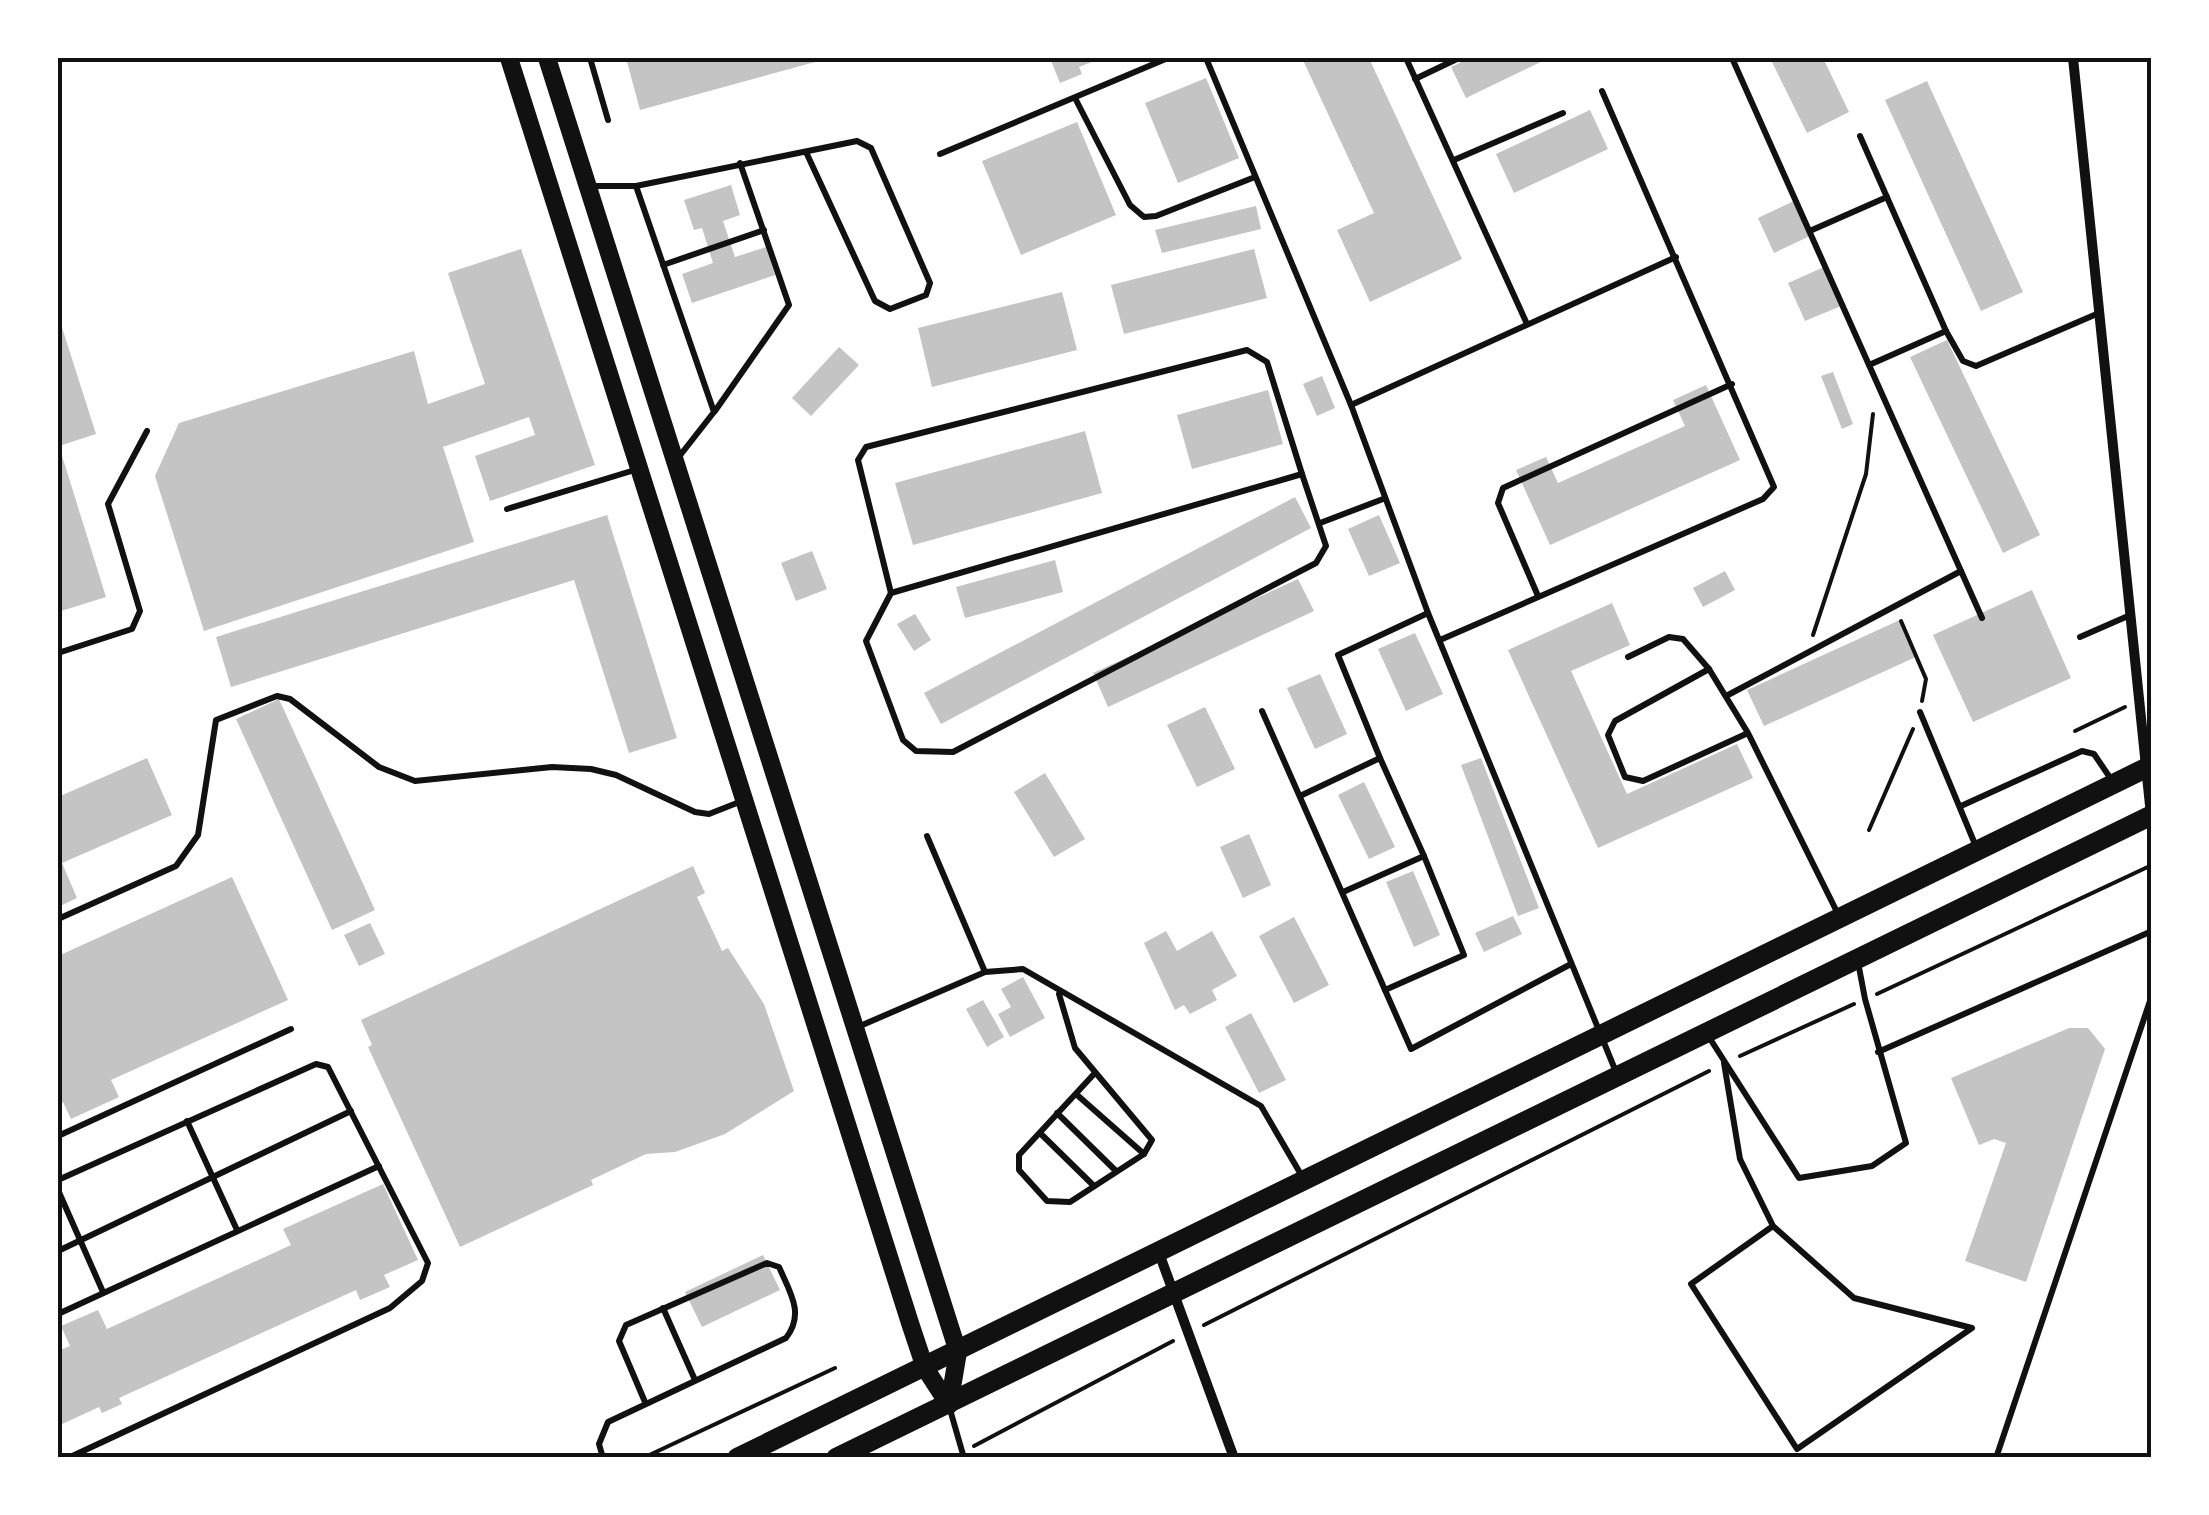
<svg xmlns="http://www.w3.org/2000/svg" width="2209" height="1515" font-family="'Source Sans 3',sans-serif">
	<rect width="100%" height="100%" fill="#fff"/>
	<g fill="#c4c4c4">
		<path d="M626 58H825L826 59 640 110Z"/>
		<path d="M1050 58H1102L1079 67 1082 74 1060 83Z"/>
		<path d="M1302 58H1369L1462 259 1370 302 1337 230 1374 213Z"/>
		<path d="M1470 58H1549L1466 98 1451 67Z"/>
		<path d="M1770 58H1823L1849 112 1807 133Z"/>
		<path d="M1206 78 1239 158 1178 183 1145 103Z"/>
		<path d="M1927 81 2023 292 1981 311 1885 100Z"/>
		<path d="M1590 110 1608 149 1514 193 1496 154Z"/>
		<path d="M1077 122 1116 215 1021 255 982 161Z"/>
		<path d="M731 185 740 215 723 221 735 257 766 247 775 275 692 303 682 274 713 263 702 228 694 230 684 200Z"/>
		<path d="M1794 201 1810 236 1774 253 1758 218Z"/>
		<path d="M1256 206 1261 229 1162 253 1155 230Z"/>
		<path d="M521 249 595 465 490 501 475 456 535 435 529 417 443 447 474 542 204 631 155 476 179 423 414 351 428 404 485 384 448 273Z"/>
		<path d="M1254 249 1267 298 1124 334 1111 285Z"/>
		<path d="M1824 267 1841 306 1805 321 1788 283Z"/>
		<path d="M1062 292 1077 350 932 387 918 328Z"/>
		<path d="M58 315 96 434 59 446 106 597 58 612Z"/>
		<path d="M1947 340 2040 535 2003 553 1910 357Z"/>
		<path d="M839 347 859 365 811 416 792 398Z"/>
		<path d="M1833 372 1853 424 1842 429 1821 376Z"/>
		<path d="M1322 376 1335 408 1317 416 1303 384Z"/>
		<path d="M1706 385 1740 460 1550 545 1516 470 1546 457 1558 483 1685 426 1673 400Z"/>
		<path d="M1268 390 1283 444 1192 469 1177 415Z"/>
		<path d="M1085 431 1102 493 913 545 895 483Z"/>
		<path d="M1295 497 1311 528 941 724 924 693Z"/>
		<path d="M607 515 677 738 629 753 574 580 231 687 216 637Z"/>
		<path d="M1379 515 1400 563 1369 576 1348 529Z"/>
		<path d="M812 551 827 589 796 601 781 563Z"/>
		<path d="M1055 560 1063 592 965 618 956 587Z"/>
		<path d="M1725 571 1735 590 1703 607 1693 588Z"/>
		<path d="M1298 579 1314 611 1108 707 1093 673Z"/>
		<path d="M2032 590 2071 678 1973 722 1933 635Z"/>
		<path d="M1612 603 1630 645 1571 671 1627 794 1737 744 1753 778 1598 848 1508 650Z"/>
		<path d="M915 614 931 640 914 651 897 624Z"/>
		<path d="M1902 619 1918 656 1764 726 1747 690Z"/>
		<path d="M1415 633 1443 694 1406 711 1378 649Z"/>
		<path d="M1320 674 1347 734 1315 749 1287 688Z"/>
		<path d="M279 699 375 910 332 930 236 719Z"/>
		<path d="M1205 707 1235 769 1197 787 1167 725Z"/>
		<path d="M147 758 172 815 62 863 77 898 58 907V797Z"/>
		<path d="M1481 758 1539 908 1518 916 1461 765Z"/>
		<path d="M1045 773 1085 839 1054 857 1014 792Z"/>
		<path d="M1364 782 1395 847 1369 859 1338 795Z"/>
		<path d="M1249 834 1271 885 1243 898 1220 847Z"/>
		<path d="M693 866 705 893 697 897 722 951 728 948 764 1004 794 1091 725 1134 675 1152 646 1154 591 1180 593 1185 460 1247 368 1047 372 1045 361 1020Z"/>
		<path d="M1413 871 1440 935 1414 947 1386 882Z"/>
		<path d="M232 877 288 1000 111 1080 119 1097 71 1119 63 1102 58 1105V956Z"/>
		<path d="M1513 916 1522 934 1484 952 1475 933Z"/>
		<path d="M1294 917 1329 985 1294 1003 1259 936Z"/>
		<path d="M370 923 385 954 359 966 344 935Z"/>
		<path d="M1166 931 1177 951 1212 931 1237 976 1212 990 1217 1000 1190 1014 1184 1005 1175 1010 1144 943Z"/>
		<path d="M1023 977 1045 1018 1010 1037 998 1014 1011 1007 1001 989Z"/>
		<path d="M983 1000 1004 1037 987 1047 966 1009Z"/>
		<path d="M1251 1013 1286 1080 1259 1093 1225 1027Z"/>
		<path d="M2069 1028H2088L2105 1049 2026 1282 1965 1261 2006 1143 1994 1139 1979 1145 1951 1078Z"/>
		<path d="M383 1184 418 1260 384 1275 390 1287 360 1300 356 1290 119 1398 122 1404 102 1413 99 1407 58 1426V1351L70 1346 61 1326 98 1310 107 1329 291 1245 283 1229Z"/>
		<path d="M763 1255 780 1290 702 1327 685 1292Z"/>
	</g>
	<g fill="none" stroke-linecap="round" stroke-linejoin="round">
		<g stroke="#111" stroke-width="4">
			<path d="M1901 621 1926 679 1922 701"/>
			<path d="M1813 635 1866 474 1873 414"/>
			<path d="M2075 731 2125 707"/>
			<path d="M1869 830 1913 729"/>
			<path d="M1877 994 2152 865"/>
			<path d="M1740 1056 1854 1004"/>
			<path d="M1204 1325 1709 1071"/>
			<path d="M974 1446 1173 1341"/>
			<path d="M643 1458 835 1368"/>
		</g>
		<g stroke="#111" stroke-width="6">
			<path d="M590 58 608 120"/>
			<path d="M1206 58 1351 405 1428 613 1616 1072"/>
			<path d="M1406 58 1527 324"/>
			<path d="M1732 58 1869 365"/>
			<path d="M1415 79 1459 58"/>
			<path d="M1075 98 1130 205 1144 217 1156 216 1255 177"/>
			<path d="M1860 136 1946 331"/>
			<path d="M940 154 1168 58"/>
			<path d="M1454 160 1563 113"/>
			<path d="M591 186H636L714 412 678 458"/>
			<path d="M636 186 857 141 871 148 930 283 926 295 890 309 875 301 806 152"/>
			<path d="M1812 230 1887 197"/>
			<path d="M663 265 764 230"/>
			<path d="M1351 405 1676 257"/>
			<path d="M715 411 789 305 740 163"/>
			<path d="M1302 474 1326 546 1316 563 953 752 916 751 903 740 866 641 891 593Z"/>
			<path d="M507 509 638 469"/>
			<path d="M1320 523 1383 499"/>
			<path d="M891 593 858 460 866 447 1247 350 1267 362 1302 474"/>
			<path d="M1538 596 1498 503 1503 488 1732 384"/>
			<path d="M1982 618 1869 365 1946 331 1963 361 1976 366 2099 313"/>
			<path d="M2080 637 2128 616"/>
			<path d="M1440 640 1763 499 1774 487 1602 91"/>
			<path d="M58 653 132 629 140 611 108 504 147 431"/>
			<path d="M1628 657 1669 637 1683 639 1709 669"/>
			<path d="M1728 695 1961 571"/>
			<path d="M1262 711 1411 1049 1571 964"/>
			<path d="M1920 712 1977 849"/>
			<path d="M1748 733 1709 669 1615 721 1608 735 1625 777 1643 781 1748 733 1839 916"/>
			<path d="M1380 758 1338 655 1428 613"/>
			<path d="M1300 796 1380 758 1424 856"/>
			<path d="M1961 806 2082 751 2094 754 2113 782"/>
			<path d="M927 836 985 972"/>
			<path d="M1343 892 1424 856 1464 955 1385 990"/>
			<path d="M58 919 176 866 198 835 216 720 277 696 290 699 379 767 415 781 552 767 591 769 616 775 695 812 709 814 742 801"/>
			<path d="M1059 994 1075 1048 1152 1140 1144 1154 1070 1202 1047 1201 1019 1170V1155L1094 1074"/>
			<path d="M860 1026 985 972 1023 969 1261 1106 1303 1178"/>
			<path d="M1707 1034 1799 1178 1872 1166 1906 1143 1865 999 1858 962"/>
			<path d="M1878 1052 2152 931"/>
			<path d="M1724 1063 1740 1159 1773 1226 1691 1284 1797 1449 1972 1328 1854 1298 1773 1226"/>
			<path d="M1076 1094 1144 1154"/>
			<path d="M1057 1113 1116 1171"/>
			<path d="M187 1121 237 1230"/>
			<path d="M1040 1133 1094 1186"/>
			<path d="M58 1136 291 1029"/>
			<path d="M58 1180 316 1064 328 1067 428 1263 422 1281 390 1308 68 1458"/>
			<path d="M58 1190 103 1292"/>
			<path d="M58 1251 351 1111"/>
			<path d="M663 1308 695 1380"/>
			<path d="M58 1314 379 1166"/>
			<path d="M949 1406 964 1458"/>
			<path d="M603 1458 599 1444 608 1422 786 1338C805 1314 790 1292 779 1267L767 1263 626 1325 619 1341 645 1402"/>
			<path d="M1996 1458 2152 995"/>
		</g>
		<g stroke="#111" stroke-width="10">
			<path d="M2073 58 2151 815"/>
			<path d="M1159 1253 1234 1458"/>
		</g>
		<g stroke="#111" stroke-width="18">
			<path d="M509 58 910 1323 925 1368 949 1405"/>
			<path d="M547 58 958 1352 949 1405"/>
		</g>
		<g stroke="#111" stroke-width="20">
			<path d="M737 1458 2152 765"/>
			<path d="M836 1458 2152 815"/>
		</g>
	</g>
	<rect width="2209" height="1515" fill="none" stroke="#ffffff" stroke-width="120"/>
	<rect x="60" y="60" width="2089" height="1395" fill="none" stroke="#111" stroke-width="4"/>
</svg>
